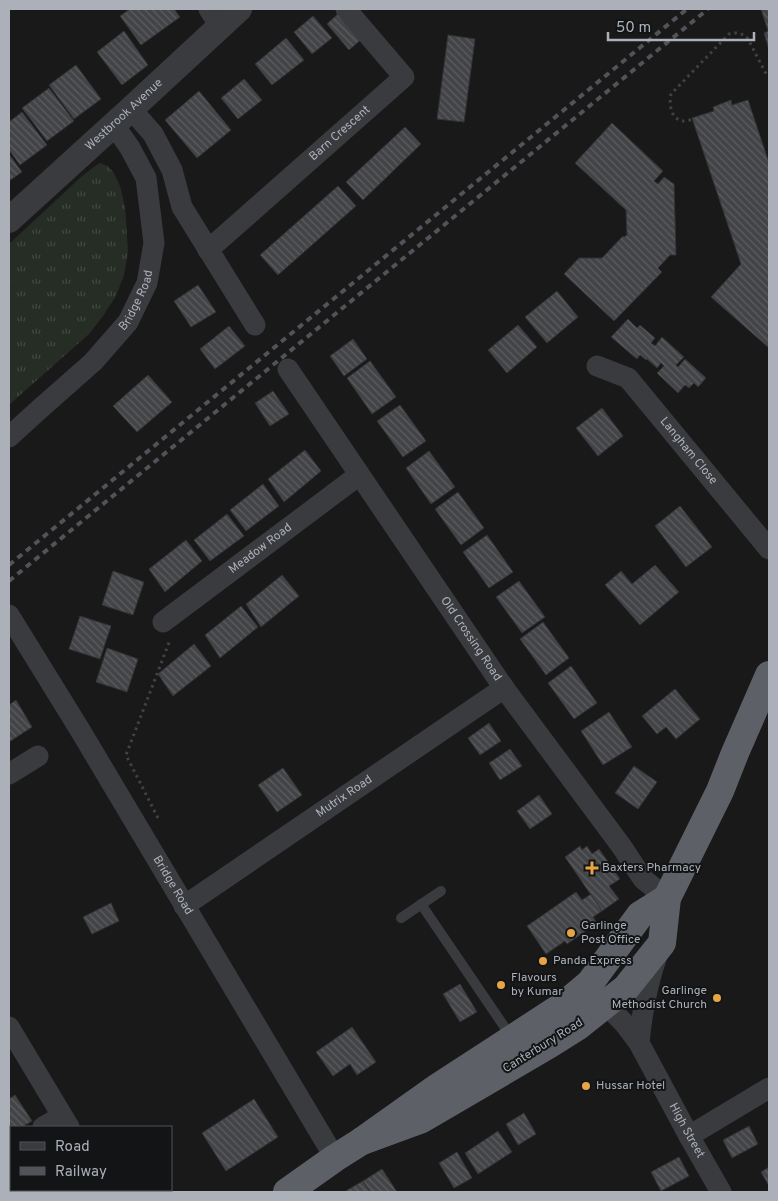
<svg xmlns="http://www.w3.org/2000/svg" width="778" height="1201" font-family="Overpass,sans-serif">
	<defs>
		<pattern id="grass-tufts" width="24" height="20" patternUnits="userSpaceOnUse" patternTransform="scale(1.25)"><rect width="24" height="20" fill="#252d25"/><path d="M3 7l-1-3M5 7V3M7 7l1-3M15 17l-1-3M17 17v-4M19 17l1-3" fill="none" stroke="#424943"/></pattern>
		<pattern id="building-back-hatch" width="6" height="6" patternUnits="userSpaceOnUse" patternTransform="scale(1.25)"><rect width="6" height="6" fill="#434447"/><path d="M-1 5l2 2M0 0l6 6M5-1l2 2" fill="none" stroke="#5b5d5f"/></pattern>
	</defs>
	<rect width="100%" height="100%" fill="#19191a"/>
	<path fill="url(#grass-tufts)" d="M100 163 108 166 114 173 120 186 125 207 128 251 124 275 116 296 103 316 89 334 9 405V244L81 177 95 166Z"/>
	<g fill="url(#building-back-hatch)" stroke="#333336">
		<path d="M130 9H174L180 17 141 45 120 16Z"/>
		<path d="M761 9H769V50L764 33 768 31Z"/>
		<path d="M341 11 364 37 349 50 327 24Z"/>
		<path d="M313 16 332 38 312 54 294 32Z"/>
		<path d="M124 31 148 65 122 85 97 52Z"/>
		<path d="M448 35 475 39 464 122 437 119Z"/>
		<path d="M286 38 304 60 272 85 255 64Z"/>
		<path d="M76 65 101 99 74 119 49 85Z"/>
		<path d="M244 79 262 100 238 119 221 98Z"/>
		<path d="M49 88 74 121 47 141 22 108Z"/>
		<path d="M199 91 231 130 197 158 165 120Z"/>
		<path d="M731 100 732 105 748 100 769 163V348L711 297 741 264 692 118 714 111 713 107Z"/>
		<path d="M22 112 47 145 20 165 9 150V122Z"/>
		<path d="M612 123 663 171 654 181 658 184 664 177 674 184 676 255H670L658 268 662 272 614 321 564 274 579 258H602L623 236 624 237 627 235 626 210 575 163Z"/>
		<path d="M405 127 421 144 363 200 346 182Z"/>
		<path d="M9 154 22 172 9 181Z"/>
		<path d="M338 186 356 206 278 275 260 255Z"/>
		<path d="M198 285 216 312 191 327 174 301Z"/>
		<path d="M557 291 578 317 547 343 525 317Z"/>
		<path d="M628 319 637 328 640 325 655 338 651 343 655 346 662 337 684 357 676 365 678 367 685 359 706 378 698 387 694 383 689 388 685 385 678 393 657 373 664 366 661 363 657 368 647 359 646 360 640 355 637 359 611 337Z"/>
		<path d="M518 325 537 347 507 373 488 350Z"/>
		<path d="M229 326 245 346 215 369 200 349Z"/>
		<path d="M353 339 367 359 344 376 330 356Z"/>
		<path d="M370 361 396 397 372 414 347 378Z"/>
		<path d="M148 375 172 402 137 432 113 406Z"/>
		<path d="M273 391 289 414 270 426 255 403Z"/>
		<path d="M400 405 426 441 403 457 377 421Z"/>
		<path d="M602 408 623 436 598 456 576 428Z"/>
		<path d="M305 450 321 471 284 502 268 479Z"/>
		<path d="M429 451 455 487 431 504 406 468Z"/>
		<path d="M263 484 279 506 246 531 230 510Z"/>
		<path d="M458 492 484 528 461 545 435 509Z"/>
		<path d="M680 506 712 547 686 567 655 526Z"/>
		<path d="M227 514 244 536 210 561 194 540Z"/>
		<path d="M487 535 513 572 489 588 463 552Z"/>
		<path d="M186 540 202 561 165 592 149 569Z"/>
		<path d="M655 565 679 592 640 625 605 585 621 571 632 584Z"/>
		<path d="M113 571 144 582 133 615 102 605Z"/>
		<path d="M282 575 299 596 261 627 246 604Z"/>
		<path d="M519 581 545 617 522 633 496 597Z"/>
		<path d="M241 606 258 627 220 658 205 635Z"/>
		<path d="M80 616 111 626 100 659 69 649Z"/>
		<path d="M543 622 569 658 546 675 520 639Z"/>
		<path d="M194 644 211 666 173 696 158 674Z"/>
		<path d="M107 648 138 659 127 692 96 682Z"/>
		<path d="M571 666 597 703 574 719 548 683Z"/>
		<path d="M675 689 700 719 676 739 666 727 657 734 642 716Z"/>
		<path d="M16 700 32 727 9 742V705Z"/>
		<path d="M609 712 632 747 603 765 581 731Z"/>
		<path d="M489 723 501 741 480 755 468 738Z"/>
		<path d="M510 749 522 766 500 780 489 763Z"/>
		<path d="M634 766 657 782 638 809 615 793Z"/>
		<path d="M283 768 302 795 277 812 258 785Z"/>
		<path d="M539 795 552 814 530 829 517 811Z"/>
		<path d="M580 846 582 850 587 846 592 854 599 849 620 879 609 886 619 899 602 911 565 857Z"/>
		<path d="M576 892 582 900 591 894 602 911 593 917 597 923 567 944 565 941 546 954 527 926Z"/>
		<path d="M111 903 119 921 92 934 83 917Z"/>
		<path d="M460 984 477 1012 460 1022 443 994Z"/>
		<path d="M352 1027 376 1062 357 1075 350 1064 333 1076 316 1052Z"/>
		<path d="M15 1095 32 1121 22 1127H11V1134L9 1136V1099Z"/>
		<path d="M254 1099 278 1137 226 1171 202 1133Z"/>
		<path d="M524 1113 536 1134 518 1145 506 1124Z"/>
		<path d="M749 1126 758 1144 732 1158 723 1140Z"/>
		<path d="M498 1131 512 1152 478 1174 465 1153Z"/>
		<path d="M457 1152 472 1178 454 1188 439 1163Z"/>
		<path d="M679 1157 689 1176 661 1191 651 1172Z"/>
		<path d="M769 1167V1186L761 1172Z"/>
		<path d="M382 1169 397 1192H370L363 1181Z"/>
		<path d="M363 1181 370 1192H344Z"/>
		<path d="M142 1190H168L170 1192H144Z"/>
	</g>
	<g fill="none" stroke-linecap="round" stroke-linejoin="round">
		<g stroke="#404246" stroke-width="3" stroke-dasharray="2.5 4" stroke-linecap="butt">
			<path d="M691 120C688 120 685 121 683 121 670 119 669 103 671 94L729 34C737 32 743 33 748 39L765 72 769 76"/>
			<path d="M158 818 126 755 170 640"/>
		</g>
		<g stroke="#3a3b3f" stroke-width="10">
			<path d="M421 904 512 1038"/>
			<path d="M401 918 441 891"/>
		</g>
		<g stroke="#3a3b3f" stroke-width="21">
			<path d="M209 9 220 26"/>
			<path d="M131 109 153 134 172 170 182 207 255 325"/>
			<path id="s1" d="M208 250 404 77 346 9"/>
			<path id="s2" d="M597 366 628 378 769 549"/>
			<path id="s3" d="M288 369 504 688 622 847 643 879 667 898"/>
			<path id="s4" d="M9 437 42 407 93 362 128 322 147 283 154 243 146 178 130 148 114 125"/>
			<path id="s5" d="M9 615 80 730 335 1158"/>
			<path id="s6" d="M163 622 359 475"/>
			<path d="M9 774 38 756"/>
			<path id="s7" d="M184 906 504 688"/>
			<path id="s8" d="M597 992 605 1004 624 1023 639 1043 689 1136 721 1192"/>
			<path d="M9 1027 69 1127"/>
			<path d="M639 1043C642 1012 647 983 658 953"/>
			<path d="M43 1127 62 1116"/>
			<path d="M689 1136 769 1088"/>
			<path d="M9 1148 11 1147"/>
			<path d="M108 1190 109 1192"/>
		</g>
		<path stroke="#3a3b3f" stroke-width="26" id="s9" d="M9 220 131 109 239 9"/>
		<g stroke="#5e6067" stroke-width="28">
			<path d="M362 1141 422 1119 550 1044 577 1027 626 988 662 943 667 898 720 791 735 753 769 675"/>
			<path d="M287 1192 335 1158 362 1141 438 1087 564 1005 590 983 640 915 667 898"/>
		</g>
		<g stroke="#515358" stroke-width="4" stroke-dasharray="6 5" stroke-linecap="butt">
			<path d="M9 565 687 9"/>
			<path d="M9 581 708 9"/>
		</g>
	</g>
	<g fill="#e7a444" stroke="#131415" stroke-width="2">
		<path d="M589.5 860.5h5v5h5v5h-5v5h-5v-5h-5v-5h5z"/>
		<circle cx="571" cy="933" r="5"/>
		<circle cx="543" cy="961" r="5"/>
		<circle cx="501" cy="985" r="5"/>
		<circle cx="717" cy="998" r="5"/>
		<circle cx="586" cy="1086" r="5"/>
	</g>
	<g text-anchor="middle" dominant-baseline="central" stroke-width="4" stroke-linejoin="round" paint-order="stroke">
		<g font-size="12" fill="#acb1b9" stroke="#131415">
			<text stroke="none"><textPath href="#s9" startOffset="156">Westbrook Avenue</textPath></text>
			<text stroke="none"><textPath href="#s1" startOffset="176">Barn Crescent</textPath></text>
			<text stroke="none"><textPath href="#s4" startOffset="189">Bridge Road</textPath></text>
			<text stroke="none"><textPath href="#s2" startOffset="128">Langham Close</textPath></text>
			<text stroke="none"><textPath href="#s6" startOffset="122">Meadow Road</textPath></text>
			<text stroke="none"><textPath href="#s3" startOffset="326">Old Crossing Road</textPath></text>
			<text stroke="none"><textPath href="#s7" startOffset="194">Mutrix Road</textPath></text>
			<text stroke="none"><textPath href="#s5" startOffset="316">Bridge Road</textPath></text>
			<text transform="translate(543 1046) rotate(-32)">Canterbury Road</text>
			<text stroke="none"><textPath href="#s8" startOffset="166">High Street</textPath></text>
		</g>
		<g font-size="12" fill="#acb1b9" stroke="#131415" text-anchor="start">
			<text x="602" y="868">Baxters Pharmacy</text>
			<text x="581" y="926">Garlinge<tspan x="581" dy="14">Post Office</tspan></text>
			<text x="553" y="961">Panda Express</text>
			<text x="511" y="978">Flavours<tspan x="511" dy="14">by Kumar</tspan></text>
			<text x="707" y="991" text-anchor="end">Garlinge<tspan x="707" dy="14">Methodist Church</tspan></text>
			<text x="596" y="1086">Hussar Hotel</text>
		</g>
	</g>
	<rect width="778" height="1201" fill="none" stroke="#acb1b9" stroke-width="20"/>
	<rect x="10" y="1126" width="162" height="65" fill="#131415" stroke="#505357"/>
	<rect x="20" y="1142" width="25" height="8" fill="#3a3b3f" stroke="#505357"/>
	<text x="55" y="1151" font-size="15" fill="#acb1b9">Road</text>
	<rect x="20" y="1167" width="25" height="8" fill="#515358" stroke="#505357"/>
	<text x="55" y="1176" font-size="15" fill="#acb1b9">Railway</text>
	<path d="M608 32v8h146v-8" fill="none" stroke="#acb1b9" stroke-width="2.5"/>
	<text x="616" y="32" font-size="15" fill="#acb1b9" stroke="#131415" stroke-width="4" paint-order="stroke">50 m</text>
</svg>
